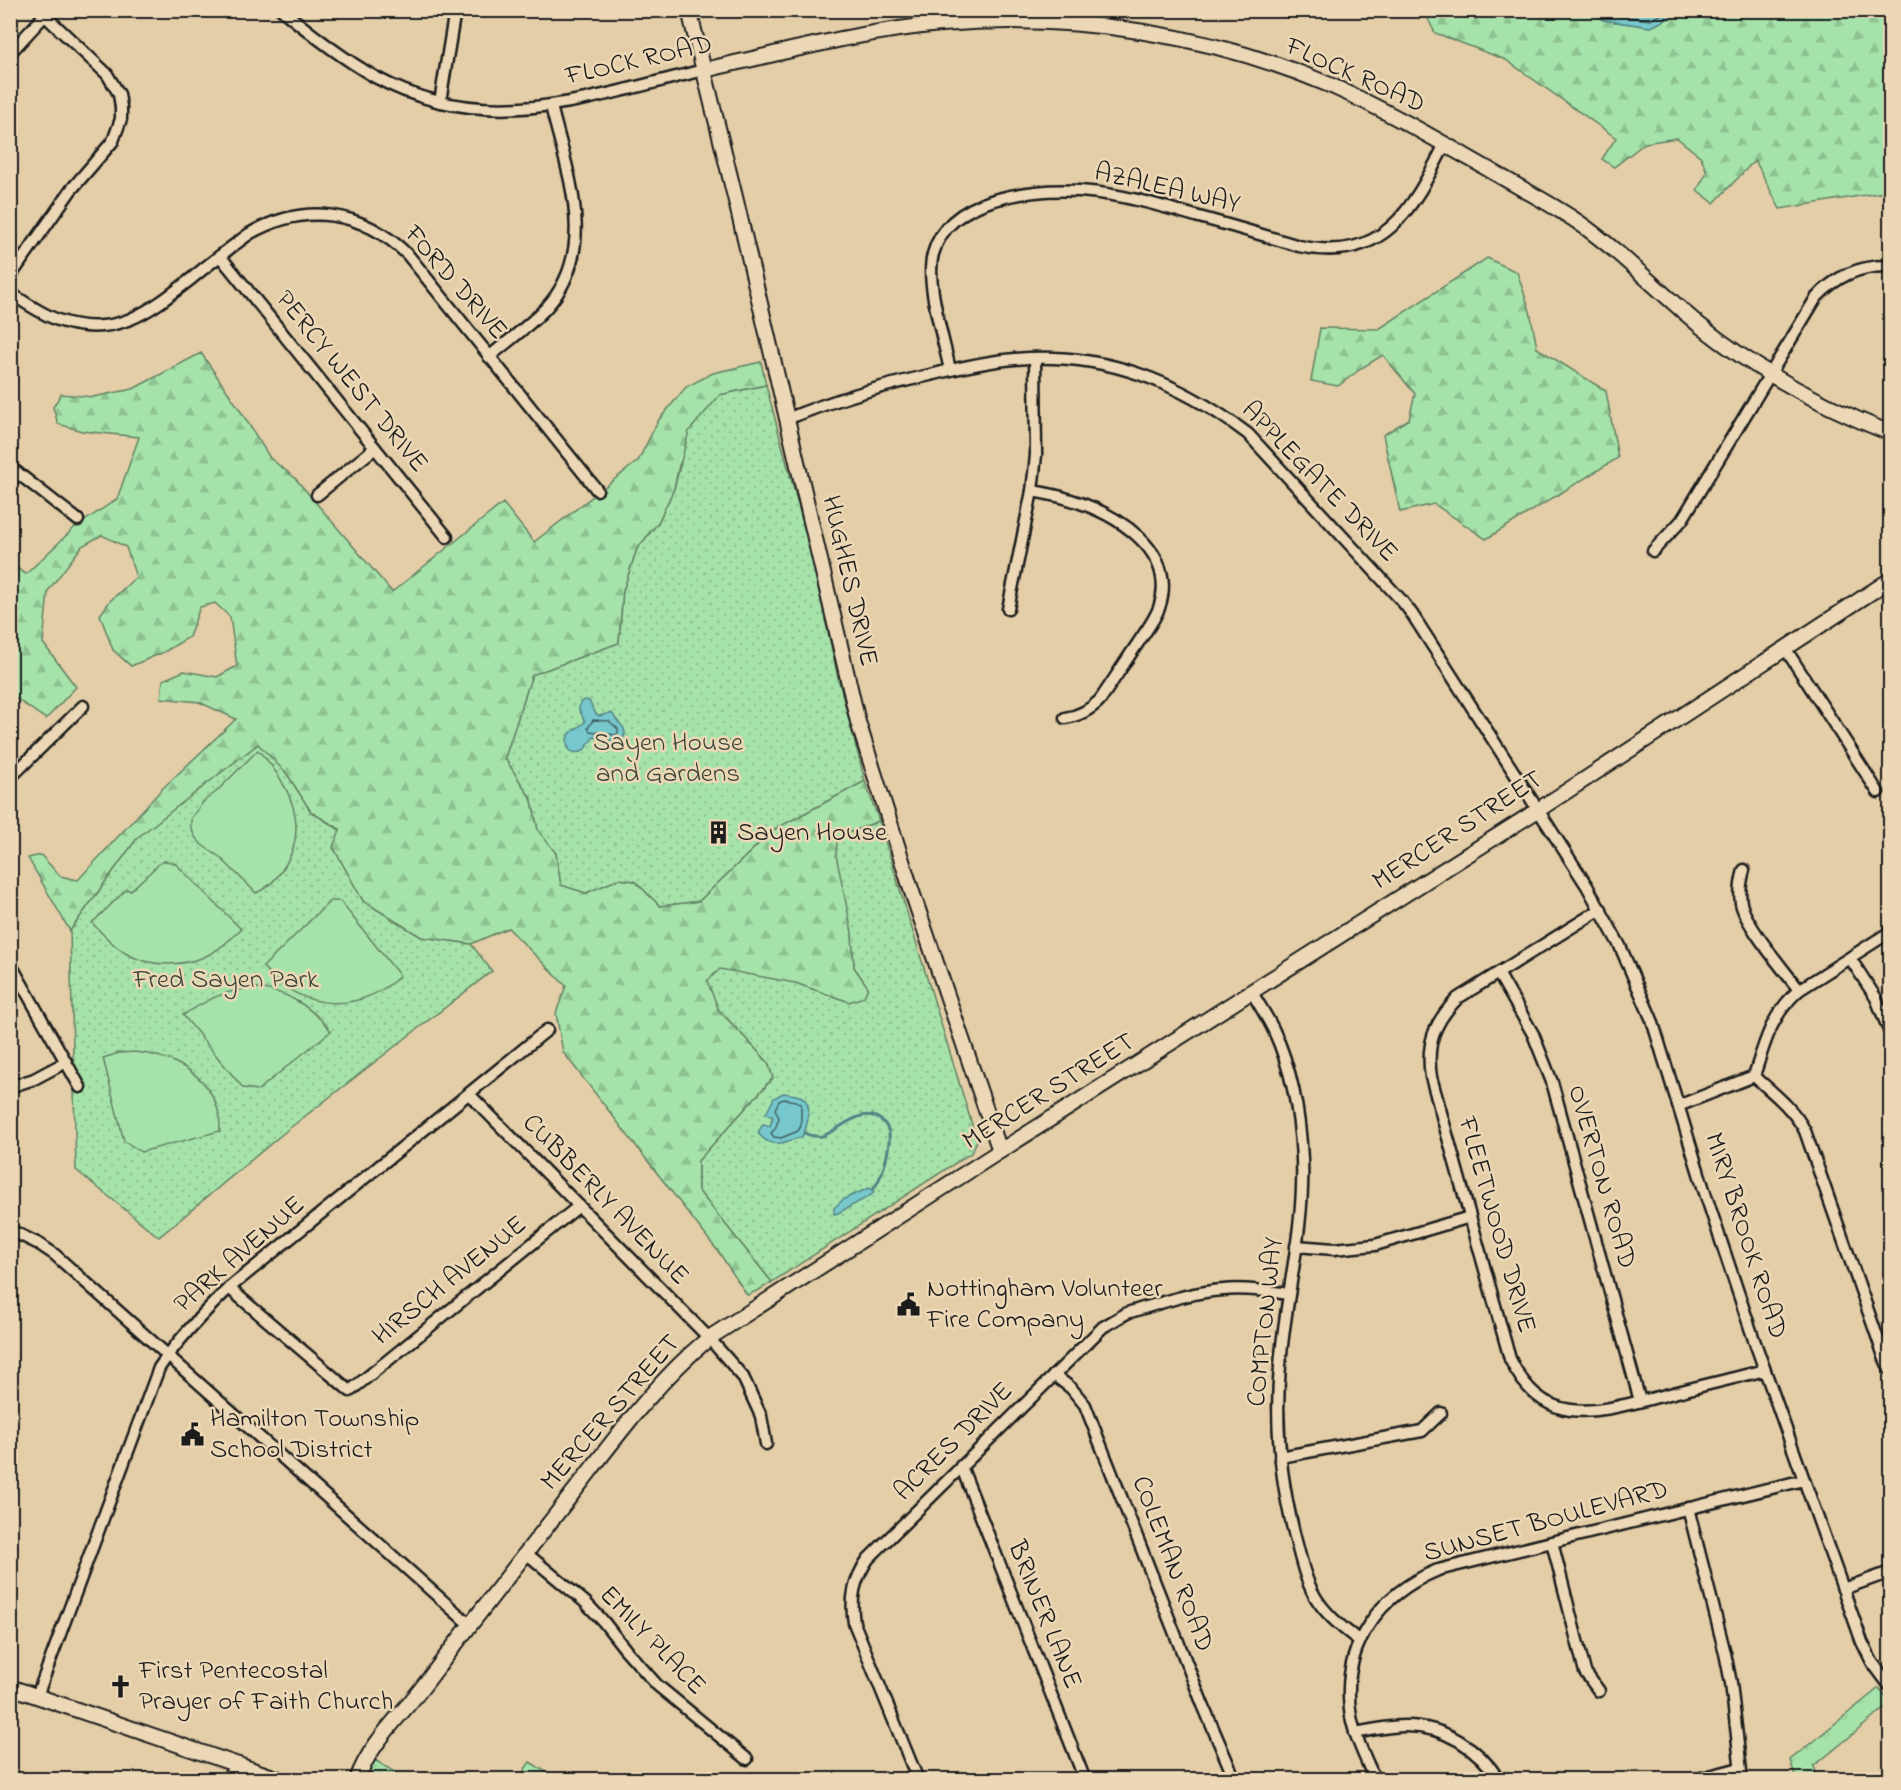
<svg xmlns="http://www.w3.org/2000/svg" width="1901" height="1790" font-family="'Indie Flower',sans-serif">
	<defs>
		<pattern id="grass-tufts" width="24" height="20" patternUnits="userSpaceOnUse" patternTransform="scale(1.5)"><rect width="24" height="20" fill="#a6e3aa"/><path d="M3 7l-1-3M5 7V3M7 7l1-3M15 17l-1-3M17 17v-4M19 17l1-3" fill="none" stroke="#8ec292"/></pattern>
		<pattern id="forest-firs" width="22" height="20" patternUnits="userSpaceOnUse" patternTransform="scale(1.5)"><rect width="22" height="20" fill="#a6e3aa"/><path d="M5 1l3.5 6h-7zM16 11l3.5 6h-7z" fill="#8ec292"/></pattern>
		<pattern id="cemetery-stones" width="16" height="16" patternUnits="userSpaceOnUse" patternTransform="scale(1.5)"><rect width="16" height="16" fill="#a6e3aa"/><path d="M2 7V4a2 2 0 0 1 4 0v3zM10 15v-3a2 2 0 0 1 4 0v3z" fill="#8ec292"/></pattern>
		<pattern id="park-dots" width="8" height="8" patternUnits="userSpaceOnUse" patternTransform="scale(1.5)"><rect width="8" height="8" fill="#a6e3aa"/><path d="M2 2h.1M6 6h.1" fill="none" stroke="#8ec292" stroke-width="1.8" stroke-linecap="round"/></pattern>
	</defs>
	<rect width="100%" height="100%" fill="#e3cea8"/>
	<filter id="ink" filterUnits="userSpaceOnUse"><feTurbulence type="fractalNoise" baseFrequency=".0167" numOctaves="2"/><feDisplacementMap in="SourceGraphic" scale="12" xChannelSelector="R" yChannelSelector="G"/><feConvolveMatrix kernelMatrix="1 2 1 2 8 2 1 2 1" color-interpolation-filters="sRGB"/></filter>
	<g filter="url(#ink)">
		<path fill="url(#grass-tufts)" stroke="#618063" stroke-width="1.5" d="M1879 1688 1890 1701V1704L1814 1766 1818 1779H1796L1790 1760Z"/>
		<g fill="url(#forest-firs)" stroke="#618063" stroke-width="1.5">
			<path d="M1424 11H1591L1603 20 1651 27 1683 11H1890V191L1780 209 1755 160 1714 203 1697 190 1707 172 1701 157 1677 138 1645 143 1614 167 1602 159 1616 138 1506 60 1435 33Z"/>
			<path d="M1487 258 1517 272 1530 311 1537 348 1606 391 1618 458 1486 539 1434 504 1400 512 1383 435 1409 419 1415 394 1383 355 1363 367 1338 386 1311 381 1320 328 1379 329Z"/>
			<path d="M201 353 238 407 270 458 295 478 392 592 503 503 534 542 638 461 658 421 686 387 713 373 761 362 766 385 721 395 679 465 674 489 658 523 637 549 623 591 619 643 532 675 505 758 532 800 538 830 556 853 561 885 586 893 619 879 635 881 660 906 699 901 773 830 865 781 879 821 846 834 837 842 852 932 854 967 868 987 865 997 849 1002 795 983 719 1010 768 1062 773 1078 698 1161V1190L772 1282 759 1290 747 1295 720 1254 563 1052 556 1013 566 986 508 928 471 944 421 937 363 901 333 847 340 829 311 812 287 774 138 837 70 931 28 858 41 855 60 876 78 880 163 788 236 719 199 702 161 698 163 680 184 671 217 677 237 666 230 617 215 603 200 607 189 637 164 652 131 666 113 650 100 615 110 601 136 577 126 547 102 535 82 546 48 591 43 643 76 687 46 719 11 695 10 564 26 574 74 528 117 499 139 437 82 431 58 424 53 407 61 394 93 397 133 389Z"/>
		</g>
		<path fill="url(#cemetery-stones)" stroke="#618063" stroke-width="1.5" d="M530 1762 557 1779H518Z"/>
		<g fill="url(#park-dots)" stroke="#618063" stroke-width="1.5">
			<path d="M766 385 810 550 838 678 865 781 773 830 699 901 660 906 635 881 619 879 586 893 561 885 556 853 538 830 532 800 505 758 532 675 619 643 623 591 637 549 658 523 674 489 689 431 720 395Z"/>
			<path d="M258 744 287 774 311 812 340 830 333 847 363 901 421 937 471 944 492 971 286 1131 159 1237 76 1170 70 931 138 837Z"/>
			<path d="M879 821 977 1141 971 1153 772 1282 698 1190V1161L773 1078 768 1062 719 1010 707 981 720 969 795 983 849 1002 864 997 868 987 854 967 852 932 836 855 837 841 846 834Z"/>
			<path d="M373 1759 406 1779 366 1780Z"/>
		</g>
		<g fill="#a6e3aa" stroke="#618063" stroke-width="1.5">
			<path d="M258 750C287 781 310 823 286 864 278 877 270 887 256 893L221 858 202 845 195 837 191 828V818L204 801 216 792Z"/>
			<path d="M164 861 172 862 176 864 241 929C232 938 222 947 212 953 187 967 152 968 127 954 114 947 103 934 92 923L127 889 130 891 160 863Z"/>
			<path d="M330 901H340L400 976C357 1015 302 1011 263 967Z"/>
			<path d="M258 988C289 992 311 1007 331 1031L258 1090 243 1088 183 1015C209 999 226 989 258 988Z"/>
			<path d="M135 1052C169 1055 206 1072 217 1107 220 1115 220 1123 220 1131L141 1152 124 1141 103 1058 119 1053Z"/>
		</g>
		<g fill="#77c8cd" stroke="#538386" stroke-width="1.5">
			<path d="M1591 11H1683L1651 27 1603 20Z"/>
			<path d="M585 700 589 701 596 714 599 716 610 713 613 714C617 724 628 726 624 737L616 741 594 737C586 745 585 757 570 751 561 733 574 732 585 722L579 709 580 702Z"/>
			<path d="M783 1093C789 1094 796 1094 802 1097 814 1104 807 1127 802 1137 785 1141 772 1151 758 1133L763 1124 770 1126 773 1117 766 1114 774 1098Z"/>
			<path d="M869 1188 873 1190 874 1192 870 1196 838 1213 834 1214V1208L844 1199Z"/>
		</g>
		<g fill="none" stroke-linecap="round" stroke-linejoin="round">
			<g stroke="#406163" stroke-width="1.5">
				<path d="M1601 10 1606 14 1650 20 1670 10"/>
				<path d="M593 720 609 721 618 729V733L615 735 590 731 588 728Z"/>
				<path d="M784 1099 796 1101 801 1104V1126L798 1131 781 1138 774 1137 771 1133 775 1129 779 1118 775 1109 779 1101Z"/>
			</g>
			<path stroke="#538386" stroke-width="3" d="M804 1133C810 1136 815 1137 822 1136 841 1130 865 1101 885 1124 889 1129 890 1134 889 1141 888 1157 882 1177 873 1190"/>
			<defs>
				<g id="street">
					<path d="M282 10C311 34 342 58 375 77 486 138 591 97 704 70"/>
					<path d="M10 53 45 15"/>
					<path d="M440 102 455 10"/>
					<path d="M220 256 447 537"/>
					<path d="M10 277 71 190 113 141 121 119V107L119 94 107 74 39 10"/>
					<path d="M10 293C26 303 41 314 58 320 115 340 150 311 191 279 210 263 230 248 249 234 305 202 362 210 408 255L597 490"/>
					<path d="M489 357C508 341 529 326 546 308 600 249 567 173 551 106"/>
					<path d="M950 370C944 340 925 282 933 254 941 224 965 209 994 200 1067 179 1129 196 1199 217 1233 226 1266 236 1299 246 1384 264 1412 210 1445 144"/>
					<path d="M787 419C833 400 881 386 930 375 958 368 987 361 1015 359 1104 351 1179 382 1248 434L1402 601 1412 614 1587 886 1620 946 1652 1020 1705 1193 1753 1337 1862 1642 1872 1662 1890 1686"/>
					<path d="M10 467 78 520"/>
					<path d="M1032 491C1044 493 1056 495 1068 499 1115 513 1179 550 1159 608 1154 621 1145 632 1138 643 1125 662 1113 681 1100 700 1090 710 1079 716 1065 718"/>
					<path d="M317 495 375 448"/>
					<path d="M1653 551 1682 520 1816 298C1836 276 1860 265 1890 266"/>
					<path d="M1008 609 1032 491 1036 455 1035 358"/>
					<path d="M1785 648 1878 792"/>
					<path d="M10 778 83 706"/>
					<path d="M1744 870C1741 881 1739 892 1741 903 1745 925 1785 971 1799 990"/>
					<path d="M1601 909 1458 998C1434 1022 1426 1044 1431 1077L1510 1359C1545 1432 1599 1411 1662 1396 1696 1387 1731 1379 1765 1370"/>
					<path d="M1850 958 1876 998 1890 1033"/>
					<path d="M10 963 80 1087"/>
					<path d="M1498 973 1533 1034 1552 1082 1640 1401"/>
					<path d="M1252 992C1259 1005 1268 1018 1274 1031 1292 1070 1300 1117 1302 1159 1305 1229 1285 1297 1280 1366 1275 1423 1280 1478 1294 1533 1308 1588 1311 1606 1360 1641"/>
					<path d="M1754 1076C1773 1093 1793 1108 1805 1131L1885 1359 1890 1370"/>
					<path d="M10 1087 34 1079 66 1062"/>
					<path d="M469 1094 709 1338 743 1377 761 1416 766 1444"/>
					<path d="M1678 1106 1754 1076C1765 1042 1771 1015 1799 990L1890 932"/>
					<path d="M10 1230 39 1244 54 1254 470 1625"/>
					<path d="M1296 1246 1334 1249 1375 1245 1470 1217"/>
					<path d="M229 1288 350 1391 579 1206"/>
					<path d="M1054 1375 1071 1388 1085 1405 1203 1705 1235 1780"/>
					<path d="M1280 1457 1422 1431 1441 1413"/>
					<path d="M961 1466 1085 1780"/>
					<path d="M1688 1508 1725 1653 1731 1683 1742 1780"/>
					<path d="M1552 1542 1585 1672 1599 1691"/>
					<path d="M526 1553 585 1602 603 1621 625 1649 657 1685 747 1759"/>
					<path d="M1843 1589 1890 1572"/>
					<path d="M37 1696 159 1368C179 1338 203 1313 229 1288L547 1030"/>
					<path d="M1355 1733C1372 1730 1389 1726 1406 1726 1444 1726 1479 1748 1499 1780"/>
					<path d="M918 1780 854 1623C850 1598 854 1580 868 1559L1103 1327 1127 1313C1158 1304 1190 1292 1223 1290 1245 1288 1267 1291 1289 1294"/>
					<path d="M1375 1780C1365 1757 1353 1734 1350 1710 1342 1645 1379 1594 1438 1570L1804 1480"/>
					<path d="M1694 1780 1740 1768"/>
				</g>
				<g id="secondary">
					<path d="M689 10 736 201 858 722 911 889 1000 1151"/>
					<path d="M704 70C782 53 861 31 941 24 1073 13 1211 34 1332 86 1386 110 1437 140 1488 169 1518 187 1549 202 1578 222 1621 252 1657 290 1698 324 1755 370 1822 406 1890 433"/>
					<path d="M10 1687 282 1780"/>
					<path d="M228 1780 239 1765"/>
					<path d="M357 1780C370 1742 402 1715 425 1684 475 1618 526 1553 576 1489 617 1436 657 1381 709 1338L1000 1151 1538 810 1890 580"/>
				</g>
			</defs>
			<use href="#street" stroke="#1c1c1c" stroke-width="15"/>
			<use href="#secondary" stroke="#1c1c1c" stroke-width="18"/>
			<use href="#street" stroke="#ecd8b6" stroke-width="10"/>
			<use href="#secondary" stroke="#ecd8b6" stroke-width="14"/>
		</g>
	</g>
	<defs>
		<symbol id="building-bare" viewBox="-9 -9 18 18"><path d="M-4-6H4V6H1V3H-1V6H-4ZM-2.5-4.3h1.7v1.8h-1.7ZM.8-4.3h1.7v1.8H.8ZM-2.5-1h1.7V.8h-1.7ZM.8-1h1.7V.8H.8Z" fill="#1c1c1c" stroke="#ecd8b6" stroke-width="2.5" paint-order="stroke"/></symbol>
		<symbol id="civic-bare" viewBox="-9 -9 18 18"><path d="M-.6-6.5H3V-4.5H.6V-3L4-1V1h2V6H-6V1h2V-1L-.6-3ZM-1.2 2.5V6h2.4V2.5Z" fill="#1c1c1c" stroke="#ecd8b6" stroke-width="2.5" paint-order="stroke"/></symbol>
		<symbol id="church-bare" viewBox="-9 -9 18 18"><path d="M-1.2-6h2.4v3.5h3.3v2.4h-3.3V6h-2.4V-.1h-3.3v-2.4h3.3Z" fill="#1c1c1c" stroke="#ecd8b6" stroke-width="2.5" paint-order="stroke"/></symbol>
	</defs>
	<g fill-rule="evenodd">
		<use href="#building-bare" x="702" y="816" width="33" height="33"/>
		<use href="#civic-bare" x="892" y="1288" width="33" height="33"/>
		<use href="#civic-bare" x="176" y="1418" width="33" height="33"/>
		<use href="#church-bare" x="104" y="1670" width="33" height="33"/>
	</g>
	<g text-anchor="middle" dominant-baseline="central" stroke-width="5" stroke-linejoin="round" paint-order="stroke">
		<g font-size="27" fill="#1c1c1c" stroke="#ecd8b6">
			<text transform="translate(639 61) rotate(-13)">FLOCK ROAD</text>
			<text transform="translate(1355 76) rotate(24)">FLOCK ROAD</text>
			<text transform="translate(1167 189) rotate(13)">AZALEA WAY</text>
			<text transform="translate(455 283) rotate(49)">FORD DRIVE</text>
			<text transform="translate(351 382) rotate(51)">PERCY WEST DRIVE</text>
			<text transform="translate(1319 482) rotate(46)">APPLEGATE DRIVE</text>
			<text transform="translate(849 581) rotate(77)">HUGHES DRIVE</text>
			<text transform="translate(1458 831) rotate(-33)">MERCER STREET</text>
			<text transform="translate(1049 1092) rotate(-32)">MERCER STREET</text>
			<text transform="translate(1601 1177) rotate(74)">OVERTON ROAD</text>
			<text transform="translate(605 1200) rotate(46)">CUBBERLY AVENUE</text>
			<text transform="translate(1496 1225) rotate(74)">FLEETWOOD DRIVE</text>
			<text transform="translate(1745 1236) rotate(72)">MIRY BROOK ROAD</text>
			<text transform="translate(240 1255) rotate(-41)">PARK AVENUE</text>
			<text transform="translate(450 1281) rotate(-39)">HIRSCH AVENUE</text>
			<text transform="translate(1266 1322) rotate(-84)">COMPTON WAY</text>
			<text transform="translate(611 1413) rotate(-49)">MERCER STREET</text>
			<text transform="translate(954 1442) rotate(-45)">ACRES DRIVE</text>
			<text transform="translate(1546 1522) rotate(-15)">SUNSET BOULEVARD</text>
			<text transform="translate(1172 1564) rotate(69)">COLEMAN ROAD</text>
			<text transform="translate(1044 1615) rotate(68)">BRINER LANE</text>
			<text transform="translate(652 1641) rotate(46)">EMILY PLACE</text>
		</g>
		<g font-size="27" fill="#384438" stroke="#ecd8b6">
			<text x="668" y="743">Sayen House<tspan x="668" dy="31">and Gardens</tspan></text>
			<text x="226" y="980">Fred Sayen Park</text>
		</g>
		<g font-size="27" fill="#1c1c1c" stroke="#ecd8b6" text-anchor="start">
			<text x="737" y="833">Sayen House</text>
			<text x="927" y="1289">Nottingham Volunteer<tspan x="927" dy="31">Fire Company</tspan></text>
			<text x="210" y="1419">Hamilton Township<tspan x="210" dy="31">School District</tspan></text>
			<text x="139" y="1671">First Pentecostal<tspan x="139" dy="31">Prayer of Faith Church</tspan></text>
		</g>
	</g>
	<rect width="1901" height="1790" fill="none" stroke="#ecd8b6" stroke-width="36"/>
	<rect x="18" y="18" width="1865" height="1754" fill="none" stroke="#1c1c1c" stroke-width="2" filter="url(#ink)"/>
</svg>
